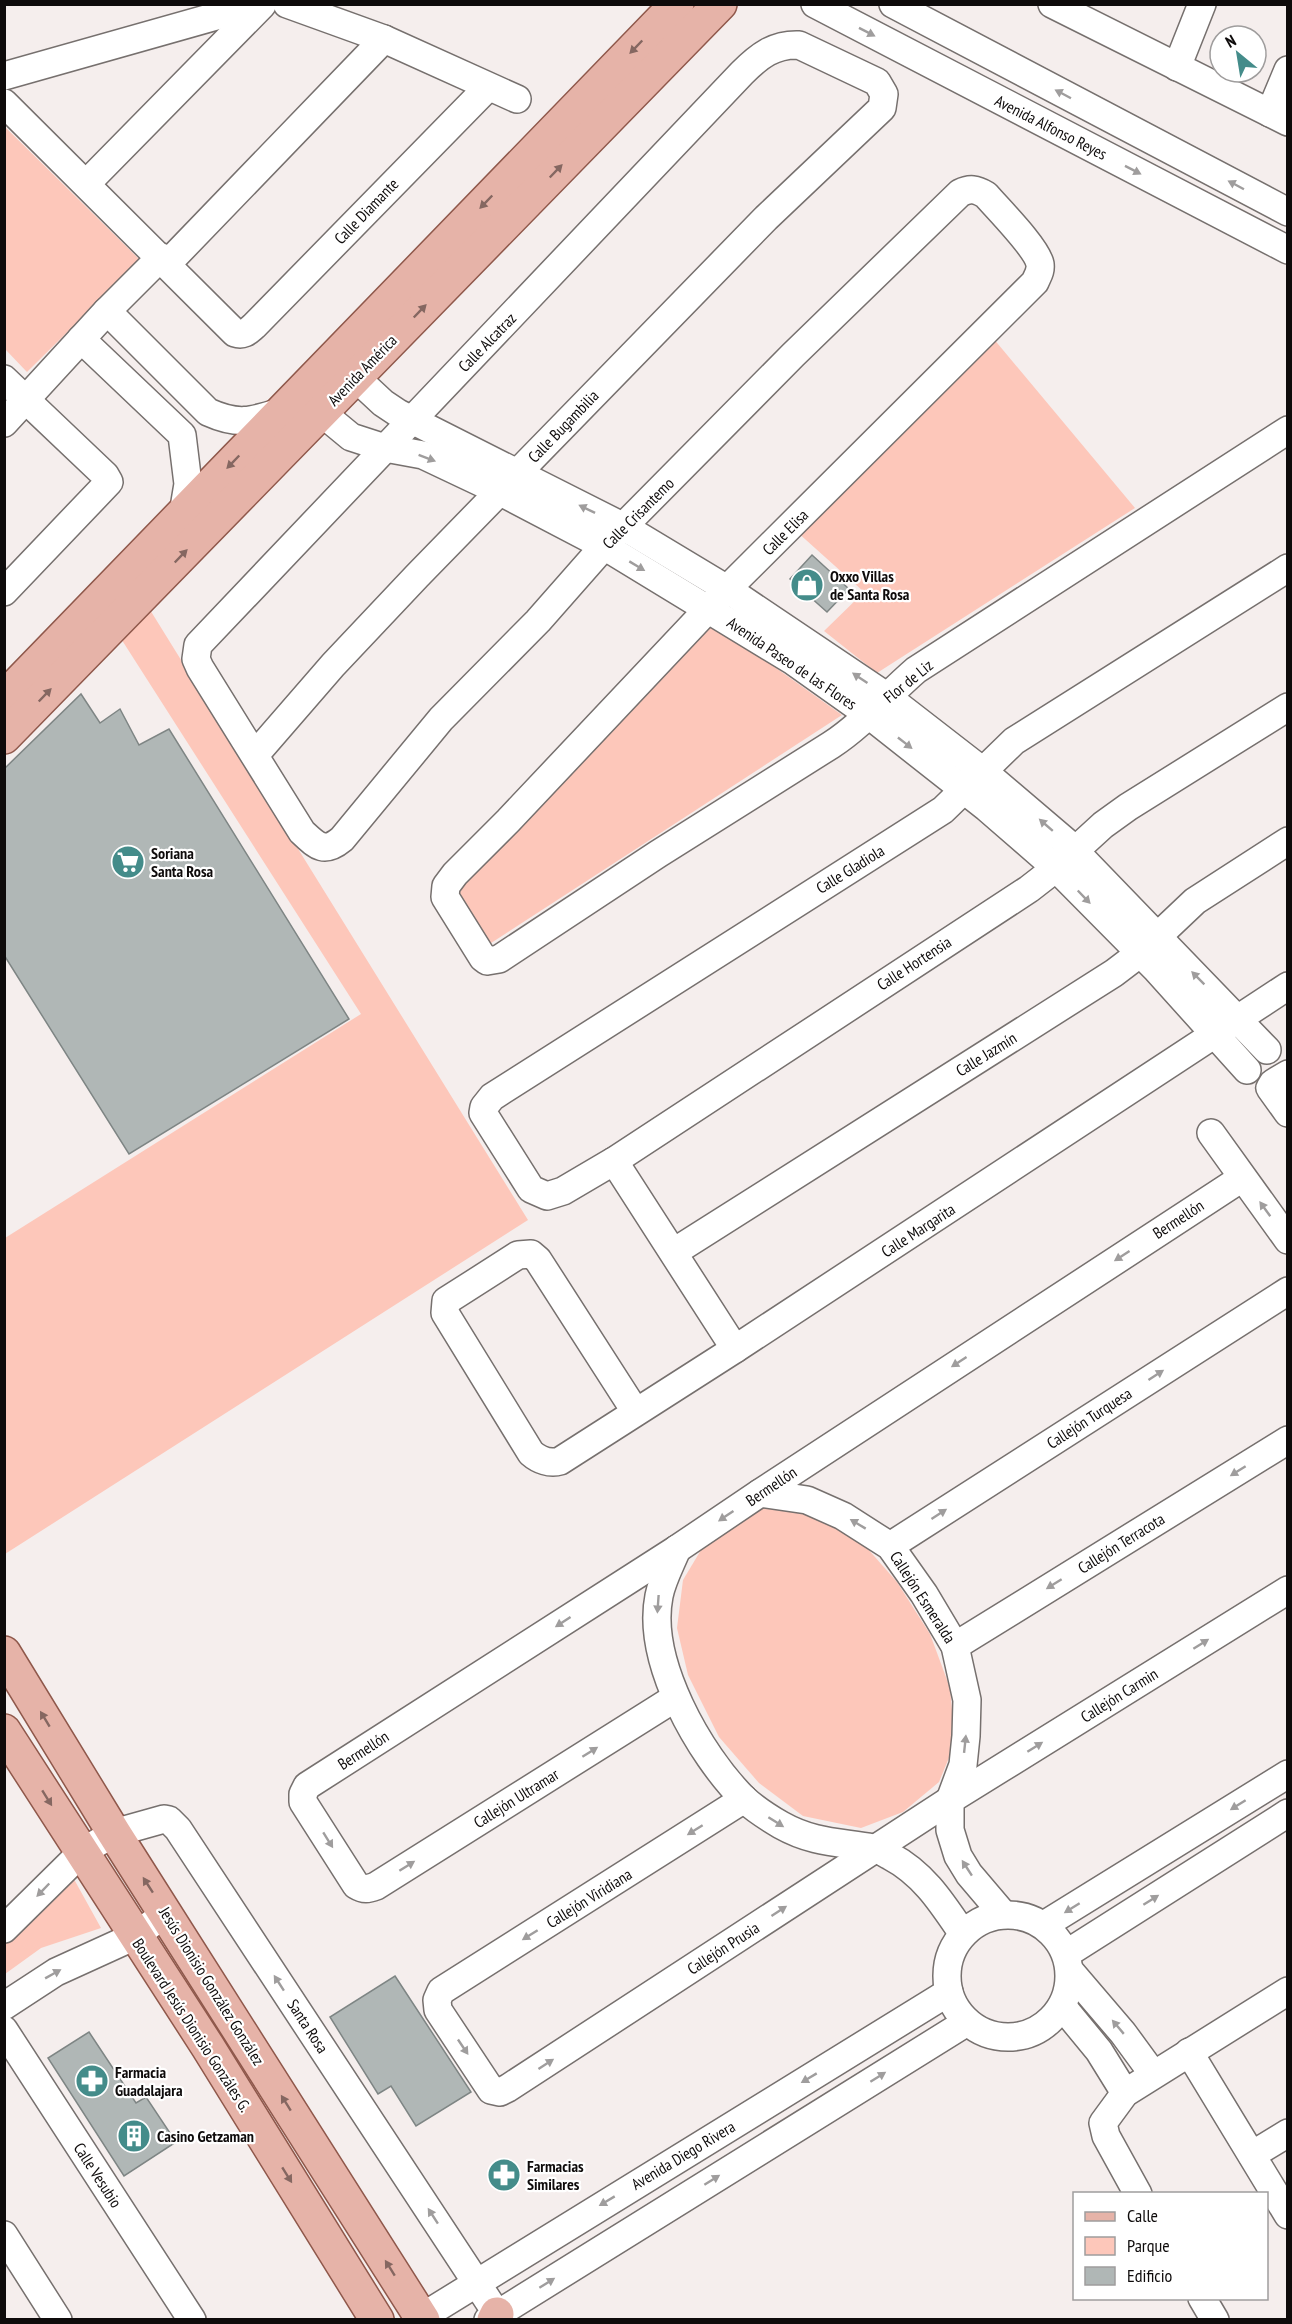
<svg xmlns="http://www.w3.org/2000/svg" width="1292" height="2324" font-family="'PT Sans Narrow',sans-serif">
	<rect width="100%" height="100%" fill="#f5eeed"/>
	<g fill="#fdc7ba">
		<path d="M4 126 140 260 27 372 5 349Z"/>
		<path d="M993 338 1135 508 877 673 824 631 864 592 796 531Z"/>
		<path d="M147 605 528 1220 5 1554V1238L361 1014 118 634Z"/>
		<path d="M707 619 842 715 488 945 452 895Z"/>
		<path d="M795 1505 860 1540 897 1582 930 1634 950 1688 955 1743 939 1782 903 1812 861 1828 803 1816 759 1783 719 1737 688 1675 677 1628 683 1580 704 1545 758 1508Z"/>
		<path d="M70 1872 101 1928 41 1948 5 1974 4 1941Z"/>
	</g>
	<g fill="#b0b7b6" stroke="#7e8584" stroke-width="1.5">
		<path d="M812 555 849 589 827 612 790 579Z"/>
		<path d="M81 694 100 723 120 709 139 745 169 729 349 1019 129 1154 4 955V769Z"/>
		<path d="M395 1976 471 2092 416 2126 391 2086 378 2094 330 2017Z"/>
		<path d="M89 2032 136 2103 146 2097 176 2142 124 2176 48 2058Z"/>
	</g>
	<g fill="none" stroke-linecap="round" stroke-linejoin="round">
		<defs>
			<g id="minor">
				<path d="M287 4 384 39 517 99"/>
				<path d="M815 4 1288 250"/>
				<path d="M893 4 1288 212"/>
				<path d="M1052 4 1288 122"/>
				<path d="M1177 67 1202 4"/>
				<path d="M4 76 259 4"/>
				<path d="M4 103 235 333C244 336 248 331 254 326L488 87"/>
				<path d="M1270 113 1288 70"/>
				<path d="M86 184 262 5"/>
				<path d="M167 264 384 39"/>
				<path d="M107 311 208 412C239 426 252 421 283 411"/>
				<path d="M81 339 182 435 188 484 183 514"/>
				<path d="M340 363 383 403 398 413 624 527 727 589 886 696 984 772 1065 841 1267 1050"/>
				<path d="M4 379 105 475 109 482 4 592"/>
				<path d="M305 399 351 437 385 448 423 455 499 491 604 546 793 661 869 715 987 808 1056 868 1156 969 1247 1070"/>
				<path d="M4 423 107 311 161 257"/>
				<path d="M1288 568 1014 741 943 810 492 1097 484 1107 483 1113 531 1189 547 1196 563 1191 614 1161 1029 889 1056 868 1103 825 1128 807 1288 707"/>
				<path d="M255 755 333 665 417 576 766 218 882 108 884 94 877 82 799 45C774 44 759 56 742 73L198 645 196 659 200 668 302 832C317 846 324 854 342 839L441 719 538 621 604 546 793 355 960 193C970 188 976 189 986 195 998 209 1037 248 1040 264 1041 271 1038 275 1035 282L727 589 508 821 455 874 446 886 445 897 483 958 487 961 499 959 658 854 831 745C863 724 887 695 916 670L1288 430"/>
				<path d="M1288 1074 1273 1083 1270 1088 1288 1113"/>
				<path d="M1211 1133 1288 1240"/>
				<path d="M614 1161 735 1349"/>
				<path d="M674 1252 1114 973 1139 954 1195 901 1288 841"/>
				<path d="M635 1411 538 1260 531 1254 518 1255 446 1301 445 1313 531 1453C539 1460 550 1464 560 1461L735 1349 1288 986"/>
				<path d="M760 1493 807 1500 843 1516 890 1546 924 1594 955 1646 967 1700 966 1736 963 1765 950 1800V1830L958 1856 969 1874 1003 1914"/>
				<path d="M890 1546 1288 1291"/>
				<path d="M677 1549C671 1564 662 1580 659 1596 646 1661 699 1754 744 1799 755 1809 769 1818 781 1825 813 1843 839 1842 873 1848 879 1849 884 1853 890 1856 924 1874 942 1903 963 1934"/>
				<path d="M955 1646 1288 1440"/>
				<path d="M675 1698 376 1886C368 1889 364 1890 356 1885L303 1802V1794L307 1786 677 1549 760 1493 1242 1178"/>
				<path d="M744 1799 441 1991 437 2000 438 2010 491 2090 500 2092 508 2088 950 1800 1288 1590"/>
				<circle cx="1008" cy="1976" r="61"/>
				<path d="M1044 1925 1288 1774"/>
				<path d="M4 1929 82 1852 114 1833 164 1819 169 1820 178 1829 497 2314"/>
				<path d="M1066 1954 1288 1813"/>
				<path d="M1070 1971 1123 2033 1153 2074"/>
				<path d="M4 2006 56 1972 135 1936 166 1913"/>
				<path d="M1062 2006 1099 2051 1125 2093"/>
				<path d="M4 2030 192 2320"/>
				<path d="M1189 2052 1288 2215"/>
				<path d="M1252 2155 1288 2133"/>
				<path d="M1138 2194 1106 2136 1103 2123 1125 2093 1288 1991"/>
				<path d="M4 2235 58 2320"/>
				<path d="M1202 2298 1215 2320"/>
				<path d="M417 2320 949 1992"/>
				<path d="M488 2320 967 2022"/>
			</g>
			<g id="major">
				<path d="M4 698 677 4"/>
				<path d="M4 737 720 4"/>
				<path d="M4 1653 114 1833 423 2320"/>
				<path d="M4 1731 208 2047 377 2320"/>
				<path d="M494 2320 497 2314"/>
			</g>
		</defs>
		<use href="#minor" stroke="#76706e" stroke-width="30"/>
		<use href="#major" stroke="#8f584b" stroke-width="36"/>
		<use href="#minor" stroke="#fff" stroke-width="27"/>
		<use href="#major" stroke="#e6b3a8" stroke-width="33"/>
	</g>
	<defs><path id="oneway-solid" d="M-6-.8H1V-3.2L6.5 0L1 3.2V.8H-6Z" transform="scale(1.5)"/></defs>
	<g fill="#9f9d9d">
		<use href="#oneway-solid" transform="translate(867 32) rotate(27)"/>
		<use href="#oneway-solid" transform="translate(1063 94) rotate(-152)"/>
		<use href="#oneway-solid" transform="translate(1133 170) rotate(27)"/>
		<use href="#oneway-solid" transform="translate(1236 185) rotate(-152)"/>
		<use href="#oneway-solid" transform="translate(427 458) rotate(21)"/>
		<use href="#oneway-solid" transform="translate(587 509) rotate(-154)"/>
		<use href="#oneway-solid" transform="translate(637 566) rotate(31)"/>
		<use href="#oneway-solid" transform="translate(860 678) rotate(-146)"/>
		<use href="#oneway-solid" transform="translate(905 743) rotate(38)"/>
		<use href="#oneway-solid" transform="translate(1046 825) rotate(-139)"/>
		<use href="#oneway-solid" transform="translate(1084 897) rotate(46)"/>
		<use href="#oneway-solid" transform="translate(1198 978) rotate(-135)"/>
		<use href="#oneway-solid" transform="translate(1265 1209) rotate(-126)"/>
		<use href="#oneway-solid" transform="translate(1122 1256) rotate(147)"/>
		<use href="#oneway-solid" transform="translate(959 1362) rotate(147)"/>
		<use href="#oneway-solid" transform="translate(1156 1375) rotate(-33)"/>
		<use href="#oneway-solid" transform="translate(1238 1471) rotate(148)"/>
		<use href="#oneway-solid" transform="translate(939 1514) rotate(-33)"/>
		<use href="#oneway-solid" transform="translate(726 1516) rotate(146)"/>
		<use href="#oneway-solid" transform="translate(858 1524) rotate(-149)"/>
		<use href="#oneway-solid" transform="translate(1054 1584) rotate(148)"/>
		<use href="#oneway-solid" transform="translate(658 1604) rotate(94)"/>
		<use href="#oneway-solid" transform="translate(563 1622) rotate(147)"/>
		<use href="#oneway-solid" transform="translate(1201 1644) rotate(-32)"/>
		<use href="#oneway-solid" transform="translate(965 1744) rotate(-84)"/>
		<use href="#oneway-solid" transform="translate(1035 1747) rotate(-32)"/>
		<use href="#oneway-solid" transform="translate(590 1752) rotate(-32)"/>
		<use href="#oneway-solid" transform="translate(1238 1805) rotate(148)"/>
		<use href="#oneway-solid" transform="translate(776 1822) rotate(32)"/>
		<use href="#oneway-solid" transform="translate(695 1830) rotate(148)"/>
		<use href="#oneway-solid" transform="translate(328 1840) rotate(58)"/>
		<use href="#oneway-solid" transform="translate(407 1866) rotate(-32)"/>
		<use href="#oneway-solid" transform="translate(967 1868) rotate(-123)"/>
		<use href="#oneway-solid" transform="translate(43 1890) rotate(134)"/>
		<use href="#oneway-solid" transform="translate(1151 1900) rotate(-32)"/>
		<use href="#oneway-solid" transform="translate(1072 1908) rotate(148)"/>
		<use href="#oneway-solid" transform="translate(779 1911) rotate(-33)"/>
		<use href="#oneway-solid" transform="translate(530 1935) rotate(148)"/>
		<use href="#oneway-solid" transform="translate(53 1974) rotate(-29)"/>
		<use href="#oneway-solid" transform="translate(279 1983) rotate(-123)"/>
		<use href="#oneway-solid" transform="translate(1118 2027) rotate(-130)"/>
		<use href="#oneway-solid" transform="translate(463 2047) rotate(56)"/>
		<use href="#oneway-solid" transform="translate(546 2064) rotate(-33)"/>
		<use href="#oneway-solid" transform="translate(878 2077) rotate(-32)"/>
		<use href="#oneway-solid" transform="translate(809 2078) rotate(149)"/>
		<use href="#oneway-solid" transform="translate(712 2180) rotate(-32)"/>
		<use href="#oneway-solid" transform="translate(607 2201) rotate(149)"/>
		<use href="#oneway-solid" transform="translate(433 2216) rotate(-123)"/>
		<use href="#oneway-solid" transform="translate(547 2283) rotate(-32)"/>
	</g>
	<g fill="#856761">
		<use href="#oneway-solid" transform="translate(636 47) rotate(134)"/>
		<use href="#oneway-solid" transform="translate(556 171) rotate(-46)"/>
		<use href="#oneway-solid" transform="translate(486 202) rotate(134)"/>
		<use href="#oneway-solid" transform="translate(420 311) rotate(-46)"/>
		<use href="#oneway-solid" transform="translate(233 462) rotate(134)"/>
		<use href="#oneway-solid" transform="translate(181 556) rotate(-46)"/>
		<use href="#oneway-solid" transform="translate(45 695) rotate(-46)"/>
		<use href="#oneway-solid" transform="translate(45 1719) rotate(-121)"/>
		<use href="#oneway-solid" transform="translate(47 1798) rotate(58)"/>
		<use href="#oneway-solid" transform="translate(148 1885) rotate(-123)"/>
		<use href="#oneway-solid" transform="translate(286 2103) rotate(-122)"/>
		<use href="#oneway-solid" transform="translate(287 2175) rotate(58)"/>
		<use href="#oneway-solid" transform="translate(390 2268) rotate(-122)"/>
	</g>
	<defs>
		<symbol id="shop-disc" viewBox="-11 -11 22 22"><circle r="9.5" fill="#448c8a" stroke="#fff"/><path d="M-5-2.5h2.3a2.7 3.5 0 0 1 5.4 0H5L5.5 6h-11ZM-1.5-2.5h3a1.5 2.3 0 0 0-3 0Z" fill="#fff"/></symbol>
		<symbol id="supermarket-disc" viewBox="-11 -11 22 22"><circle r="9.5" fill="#448c8a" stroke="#fff"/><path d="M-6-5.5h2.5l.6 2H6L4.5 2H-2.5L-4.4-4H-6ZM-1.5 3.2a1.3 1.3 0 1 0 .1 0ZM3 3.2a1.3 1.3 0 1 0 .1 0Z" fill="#fff"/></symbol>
		<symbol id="pharmacy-disc" viewBox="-11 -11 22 22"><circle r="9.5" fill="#448c8a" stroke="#fff"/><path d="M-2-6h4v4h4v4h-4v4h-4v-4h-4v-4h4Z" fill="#fff"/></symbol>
		<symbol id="building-disc" viewBox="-11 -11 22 22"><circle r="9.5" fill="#448c8a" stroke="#fff"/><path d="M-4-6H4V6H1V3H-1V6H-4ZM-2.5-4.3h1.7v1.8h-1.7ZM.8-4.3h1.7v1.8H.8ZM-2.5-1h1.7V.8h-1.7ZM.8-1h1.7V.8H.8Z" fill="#fff"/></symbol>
	</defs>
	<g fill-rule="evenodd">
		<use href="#shop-disc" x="788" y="566" width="38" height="38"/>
		<use href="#supermarket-disc" x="109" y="843" width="38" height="38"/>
		<use href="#pharmacy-disc" x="73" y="2062" width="38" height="38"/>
		<use href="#building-disc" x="115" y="2117" width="38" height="38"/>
		<use href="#pharmacy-disc" x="485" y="2156" width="38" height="38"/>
	</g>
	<g text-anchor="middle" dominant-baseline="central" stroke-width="4.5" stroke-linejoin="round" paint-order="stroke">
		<g font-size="16" fill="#0e0b0b" stroke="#fff">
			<text transform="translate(1051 127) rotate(27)">Avenida Alfonso Reyes</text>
			<text transform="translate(366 211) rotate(-46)">Calle Diamante</text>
			<text transform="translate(487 342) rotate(-46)">Calle Alcatraz</text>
			<text transform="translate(362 370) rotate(-46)">Avenida América</text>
			<text transform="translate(563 426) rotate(-46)">Calle Bugambilia</text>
			<text transform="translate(638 513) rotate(-45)">Calle Crisantemo</text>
			<text transform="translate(785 532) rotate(-45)">Calle Elisa</text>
			<text transform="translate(792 663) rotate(34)">Avenida Paseo de las Flores</text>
			<text transform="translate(908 681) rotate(-39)">Flor de Liz</text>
			<text transform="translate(850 869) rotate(-32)">Calle Gladiola</text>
			<text transform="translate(914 963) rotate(-33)">Calle Hortensia</text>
			<text transform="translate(986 1054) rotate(-32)">Calle Jazmín</text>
			<text transform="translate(1178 1219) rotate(-33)">Bermellón</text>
			<text transform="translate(918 1230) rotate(-33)">Calle Margarita</text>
			<text transform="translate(1089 1418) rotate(-33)">Callejón Turquesa</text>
			<text transform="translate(771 1486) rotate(-34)">Bermellón</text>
			<text transform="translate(1121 1543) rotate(-32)">Callejón Terracota</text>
			<text transform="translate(923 1597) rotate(57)">Callejón Esmeralda</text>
			<text transform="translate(1119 1695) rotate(-32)">Callejón Carmin</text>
			<text transform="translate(363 1750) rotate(-33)">Bermellón</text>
			<text transform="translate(516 1798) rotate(-32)">Callejón Ultramar</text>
			<text transform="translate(589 1898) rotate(-32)">Callejón Viridiana</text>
			<text transform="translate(723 1948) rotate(-33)">Callejón Prusia</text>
			<text transform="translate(212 1986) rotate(58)">Jesús Dionisio González González</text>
			<text transform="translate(192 2025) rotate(57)">Boulevard Jesús Dionisio Gonzáles G.</text>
			<text transform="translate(308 2026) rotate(57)">Santa Rosa</text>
			<text transform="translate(683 2155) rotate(-31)">Avenida Diego Rivera</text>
			<text transform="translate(98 2175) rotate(57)">Calle Vesubio</text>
		</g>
		<g font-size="16" font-weight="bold" fill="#0e0b0b" stroke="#fff" text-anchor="start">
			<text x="830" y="576">Oxxo Villas<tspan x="830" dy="18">de Santa Rosa</tspan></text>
			<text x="151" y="853">Soriana<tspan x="151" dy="18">Santa Rosa</tspan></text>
			<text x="115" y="2072">Farmacia<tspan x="115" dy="18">Guadalajara</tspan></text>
			<text x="157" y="2136">Casino Getzaman</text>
			<text x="527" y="2166">Farmacias<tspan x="527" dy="18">Similares</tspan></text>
		</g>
	</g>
	<rect width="1292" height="2324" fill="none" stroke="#0e0b0b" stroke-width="12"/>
	<rect x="1073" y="2192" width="195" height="108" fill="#ffffff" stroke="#9f9d9d" stroke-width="1.5"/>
	<rect x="1085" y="2212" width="30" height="9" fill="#e6b3a8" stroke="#9f9d9d" stroke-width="1.5"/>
	<text x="1127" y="2222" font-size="18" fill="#0e0b0b">Calle</text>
	<rect x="1085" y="2237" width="30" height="18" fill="#fdc7ba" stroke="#9f9d9d" stroke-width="1.5"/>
	<text x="1127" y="2252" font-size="18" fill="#0e0b0b">Parque</text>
	<rect x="1085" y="2267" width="30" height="18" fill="#b0b7b6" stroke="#9f9d9d" stroke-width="1.5"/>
	<text x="1127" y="2282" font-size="18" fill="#0e0b0b">Edificio</text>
	<g transform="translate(1238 54) rotate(330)"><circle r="28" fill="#ffffff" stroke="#9f9d9d" stroke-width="1.5"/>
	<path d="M0-4.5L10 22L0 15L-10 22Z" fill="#448c8a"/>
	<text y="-9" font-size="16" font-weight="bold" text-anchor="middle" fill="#0e0b0b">N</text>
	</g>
</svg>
